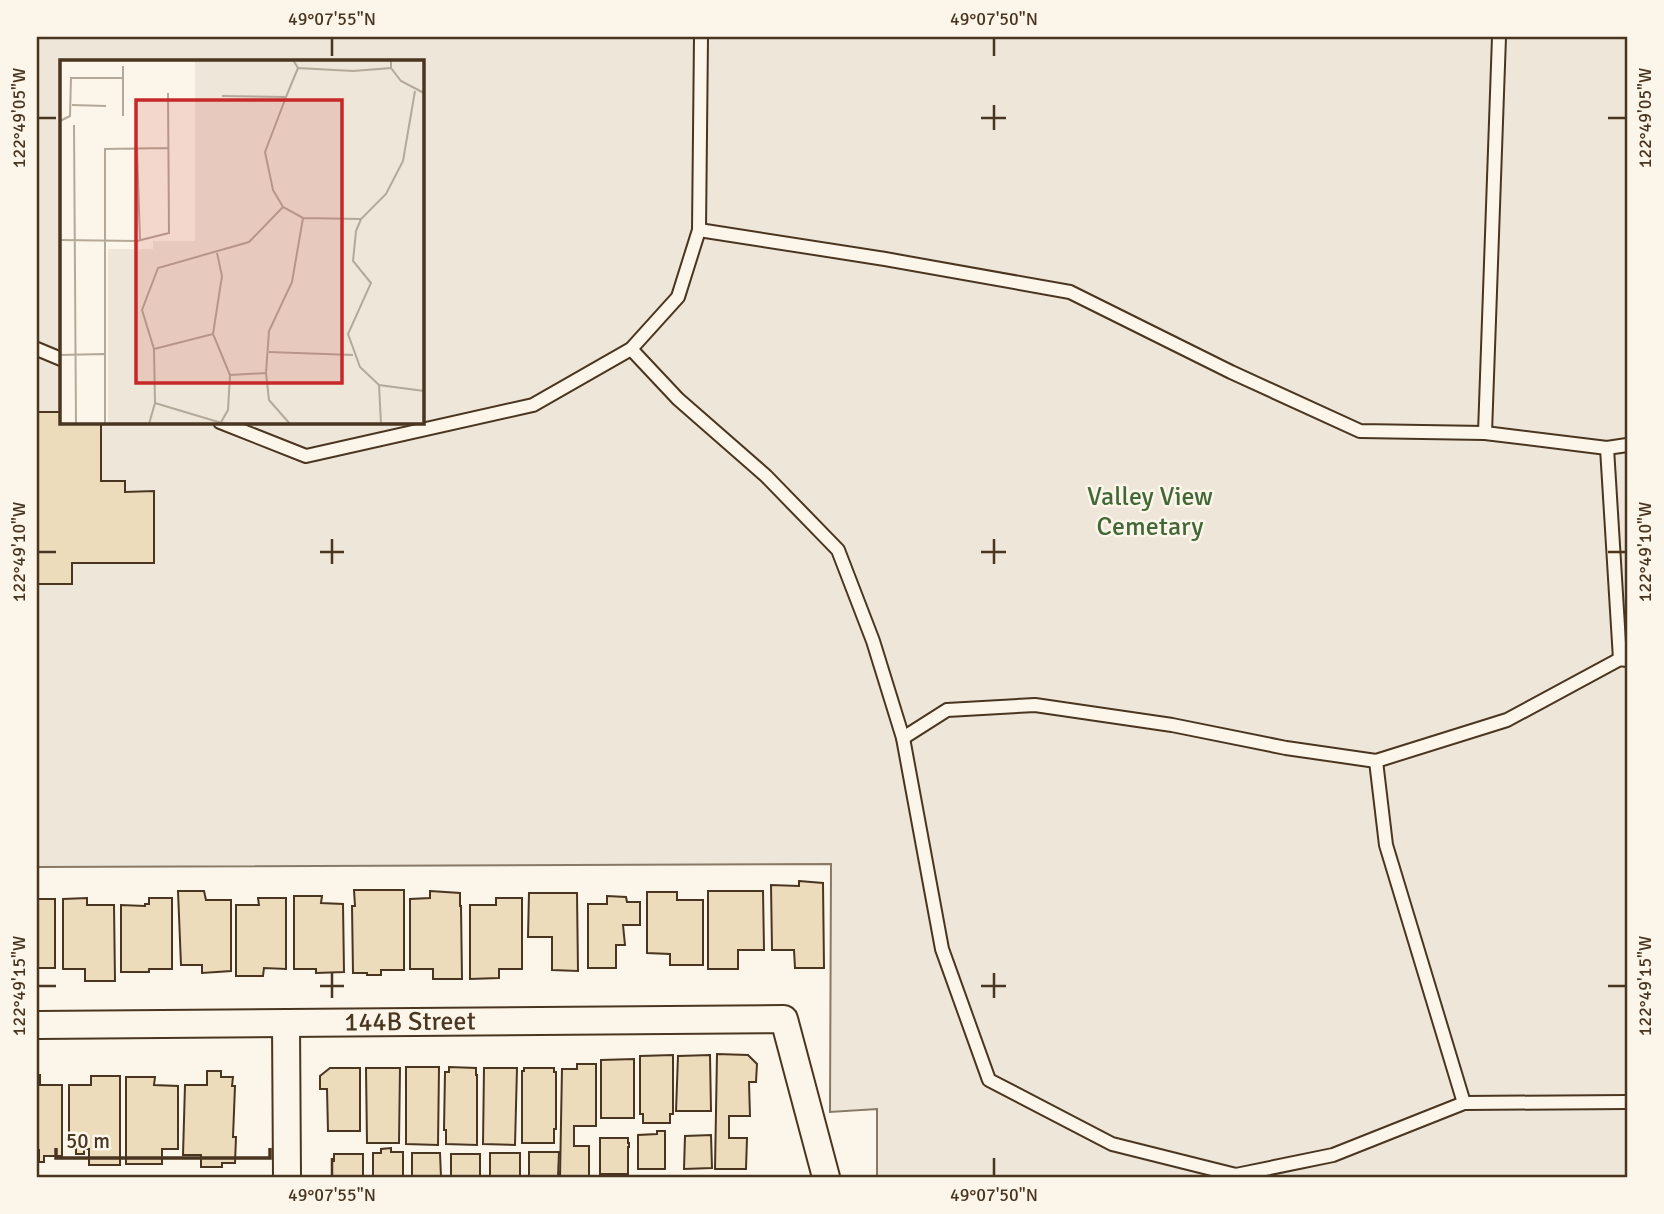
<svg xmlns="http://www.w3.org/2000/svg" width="1664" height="1214" font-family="Signika,sans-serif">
	<rect width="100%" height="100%" fill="#fbf6e9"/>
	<path fill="#ede6d9" stroke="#887966" stroke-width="2" fill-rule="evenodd" d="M37 37H1627V1177H877V1109L830 1112 831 864 37 867ZM61 61H422V422H61Z"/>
	<g fill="#ecdcbc" stroke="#4a3520" stroke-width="2">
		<path d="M37 412H61V422H101V481H125V492L154 491V563H72V584H37Z"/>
		<path d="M799 881 823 883 824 968H795L794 950H772L771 885 799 886Z"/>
		<path d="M354 890H404V970H381V975H367V973H353L352 906H355Z"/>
		<path d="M178 891H204L206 900H231V971L202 973V965H181Z"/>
		<path d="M430 891 460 893V906H461L462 979H433V969H410V899L430 898Z"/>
		<path d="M708 891H763L764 950H738V969H708Z"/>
		<path d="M647 892H677V900H703V965H670V954L647 953Z"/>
		<path d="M529 893H577L578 971 552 970V937H528Z"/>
		<path d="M294 896H322L321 903 343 904 344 972 316 973V969H294Z"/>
		<path d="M607 896 626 897 627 902H640V925H623L625 945H616V968H588V904H607Z"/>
		<path d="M87 898V905H114L115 981H85V969H63V899Z"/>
		<path d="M149 898H172V969H149V972H121V905L145 906V904H149Z"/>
		<path d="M258 898H286V969L264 968 263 976H236V905H259Z"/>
		<path d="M496 898H522V969H499V978L470 979V905H496Z"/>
		<rect x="37" y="899" width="18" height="69"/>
		<path d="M717 1054 748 1055 757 1064 756 1082H749L750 1116H729V1138H747L746 1169H715Z"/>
		<path d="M673 1055V1114H670V1123H643V1114H640V1056Z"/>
		<path d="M710 1055 711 1111H676L678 1056Z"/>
		<path d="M634 1059V1118H601V1060Z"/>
		<path d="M577 1064H596V1126H574V1146H589V1177H560L562 1069H577Z"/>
		<path d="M406 1067H439L438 1145 406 1144Z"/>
		<path d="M449 1067 476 1068V1075H477V1145L446 1144V1130H444L445 1072H449Z"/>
		<path d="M330 1068H360V1131H328L327 1089H320V1076Z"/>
		<path d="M366 1068H400L399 1143H367Z"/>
		<path d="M484 1068H517L515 1145 483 1144Z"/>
		<path d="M524 1068H554V1072H556V1129H554V1143H522V1071H524Z"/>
		<path d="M207 1071H221V1077H233L232 1086H235L233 1137H236L235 1163H222V1167H201V1155H183L185 1085H207Z"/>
		<path d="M37 1075H40V1085H62V1156H44V1162H39V1150H37Z"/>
		<path d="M91 1076H120V1165H89V1149H84V1154H76V1149H69V1085H91Z"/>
		<path d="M126 1077H155L154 1085 178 1086V1149H162V1164H126Z"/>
		<path d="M657 1131H665V1169H638V1135L657 1134Z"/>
		<path d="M711 1135 712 1168 684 1169 685 1136Z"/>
		<path d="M600 1138H628V1143H629V1147H628V1174H600Z"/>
		<path d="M391 1148V1152H403V1177H373V1153H381V1149Z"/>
		<path d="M529 1152H559L558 1177H529Z"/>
		<path d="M412 1153H440L441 1177H412Z"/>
		<rect x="490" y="1153" width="30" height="24"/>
		<path d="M334 1154H363V1177H334L332 1176V1161H334Z"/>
		<rect x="451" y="1154" width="29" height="23"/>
	</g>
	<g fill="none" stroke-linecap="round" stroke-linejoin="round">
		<defs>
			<g id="lane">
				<path d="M699 230 885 259 1070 292 1231 372 1360 431 1485 433 1607 448 1627 445"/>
				<path d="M37 349 61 359"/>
				<path d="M631 349 678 399 766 476 838 550 873 641 903 738 942 949 989 1080 1112 1144 1236 1175 1333 1155 1464 1103 1627 1102"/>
				<path d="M220 422 306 456 533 405 631 349 678 297 699 230 701 37"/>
				<path d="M1485 433 1499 37"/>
				<path d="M1607 448 1620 659"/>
				<path d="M903 738 947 710 1035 705 1172 725 1286 748 1376 761 1507 720 1620 659 1627 660"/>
				<path d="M1376 761 1386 845 1464 1103"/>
			</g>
			<g id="street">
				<path d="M286 1024 287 1177"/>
				<path id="s1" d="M37 1025 784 1019 826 1177"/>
			</g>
		</defs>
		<use href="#lane" stroke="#4a3520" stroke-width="16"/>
		<use href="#street" stroke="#4a3520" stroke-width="30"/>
		<use href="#lane" stroke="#fbf6e9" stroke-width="12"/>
		<use href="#street" stroke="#fbf6e9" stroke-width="26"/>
	</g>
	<path fill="none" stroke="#4a3520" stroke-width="2.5" d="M332 38V56M994 38V56M994 105V130M38 118H56M981 118H1006M1608 118H1626M332 539V564M994 539V564M38 552H56M320 552H344M981 552H1006M1608 552H1626M332 973V998M994 973V998M38 986H56M320 986H344M981 986H1006M1608 986H1626M332 1158V1176M994 1158V1176"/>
	<g text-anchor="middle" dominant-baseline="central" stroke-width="5" stroke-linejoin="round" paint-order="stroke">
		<g font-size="26" fill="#436837" stroke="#fbf6e9">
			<text x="1150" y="497">Valley View<tspan x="1150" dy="30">Cemetary</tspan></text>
		</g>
		<g font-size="26" fill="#4a3520" stroke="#fbf6e9">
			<text stroke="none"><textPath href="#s1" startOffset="373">144B Street</textPath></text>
		</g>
	</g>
	<g transform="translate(60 60)">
		<rect width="364" height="364" fill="#fbf6e9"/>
		<path d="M135 0H364V364H48V189H93V181H135Z" fill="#ede6d9"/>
		<path fill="none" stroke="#b4a999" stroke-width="2" d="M233 0 238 8 293 11 331 8V0M331 8 341 21 364 33M63 18V56M355 31 343 101 326 134 301 159 296 171 293 201 311 223 288 274 300 307 319 325 364 331M162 36 226 37 238 8M226 37 205 92 213 130 223 147 243 158 301 159M12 45 46 46M0 61 10 56 11 18H63V6M14 65 16 364M77 88 80 181M0 180 77 181 109 173 108 33M157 193 162 216 153 274 170 315 168 350 160 364M94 289 153 274M209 292 293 295M0 295 44 294M170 315 206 313M319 325 321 364M95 343 165 364M45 364V89L108 88M89 364 95 343 94 289 82 250 98 208 189 182 223 147M230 364 209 340 206 313 209 271 232 222 243 158"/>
		<path fill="#c62828" fill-opacity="0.15" stroke="#c62828" stroke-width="3.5" d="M76 40H282V323H76Z"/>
		<rect width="364" height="364" fill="none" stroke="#4a3520" stroke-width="3.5"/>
	</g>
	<rect width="1664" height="1214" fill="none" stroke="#fbf6e9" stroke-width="77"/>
	<path d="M56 1148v10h214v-10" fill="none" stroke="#4a3520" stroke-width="3.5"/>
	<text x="66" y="1148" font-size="21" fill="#4a3520" stroke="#fbf6e9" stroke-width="5" paint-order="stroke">50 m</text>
	<rect x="38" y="38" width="1588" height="1138" fill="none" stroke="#4a3520" stroke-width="2.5"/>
	<g font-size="18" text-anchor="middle" fill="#4a3520">
		<text x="332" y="25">49°07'55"N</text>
		<text x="994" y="25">49°07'50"N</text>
		<text transform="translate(1645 118) rotate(-90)" y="6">122°49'05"W</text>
		<text transform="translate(19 118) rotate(-90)" y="6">122°49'05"W</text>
		<text transform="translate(1645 552) rotate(-90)" y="6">122°49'10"W</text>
		<text transform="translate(19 552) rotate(-90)" y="6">122°49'10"W</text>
		<text transform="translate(1645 986) rotate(-90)" y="6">122°49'15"W</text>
		<text transform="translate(19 986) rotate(-90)" y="6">122°49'15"W</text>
		<text x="332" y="1201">49°07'55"N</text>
		<text x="994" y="1201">49°07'50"N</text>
	</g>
</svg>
